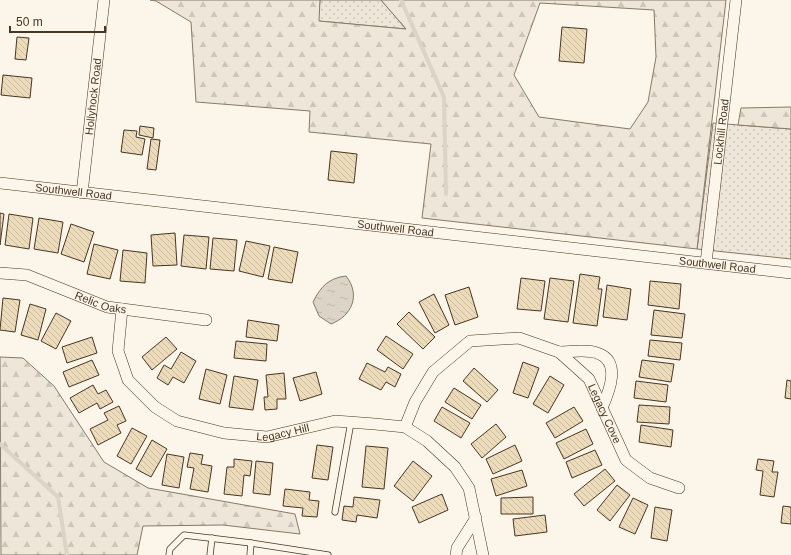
<svg xmlns="http://www.w3.org/2000/svg" width="791" height="555" font-family="Helvetica,sans-serif">
	<defs>
		<pattern id="grass-dots" width="8" height="8" patternUnits="userSpaceOnUse"><rect width="8" height="8" fill="#ede6d9"/><path d="M2 2h.1M6 6h.1" fill="none" stroke="#cdc6ba" stroke-width="1.8" stroke-linecap="round"/></pattern>
		<pattern id="forest-firs" width="22" height="20" patternUnits="userSpaceOnUse"><rect width="22" height="20" fill="#ede6d9"/><path d="M5 1l3.5 6h-7zM16 11l3.5 6h-7z" fill="#cdc6ba"/></pattern>
		<pattern id="water-ripples" width="26" height="14" patternUnits="userSpaceOnUse"><rect width="26" height="14" fill="#dcd4c6"/><path d="M2 4q2-2 4 0t4 0M15 11q2-2 4 0t4 0" fill="none" stroke="#beb7aa"/></pattern>
		<pattern id="building-back-hatch" width="6" height="6" patternUnits="userSpaceOnUse"><rect width="6" height="6" fill="#ecdcbc"/><path d="M-1 5l2 2M0 0l6 6M5-1l2 2" fill="none" stroke="#ccbda1"/></pattern>
	</defs>
	<rect width="100%" height="100%" fill="#fbf6e9"/>
	<g fill="url(#grass-dots)" stroke="#887966">
		<path d="M320 0H381L406 29 318 21Z"/>
		<path d="M713 123 791 129V259L697 249Z"/>
	</g>
	<g fill="url(#forest-firs)" stroke="#887966" fill-rule="evenodd">
		<path d="M150 0H320L319 21 406 29 381 0H726L697 249 422 218 431 144 309 132 310 111 196 102 191 22 156 1ZM540 3 654 10 656 57 648 102 630 129 539 117 514 75Z"/>
		<path d="M791 107V129L738 125 741 108Z"/>
		<path d="M0 357 23 358 54 386 104 462 148 488 295 514 300 534 223 525 143 526 137 555H1Z"/>
	</g>
	<path fill="url(#water-ripples)" stroke="#887966" d="M346 276C361 295 352 316 331 324L319 316 313 302C321 286 329 278 346 276Z"/>
	<g fill="none" stroke-linecap="round" stroke-linejoin="round">
		<g stroke="#dcd4c6" stroke-width="4">
			<path d="M401 0 444 97 446 194"/>
			<path d="M0 444 58 497 67 555"/>
		</g>
	</g>
	<g fill="url(#building-back-hatch)" stroke="#4a3520">
		<path d="M562 27 587 29 584 63 559 61Z"/>
		<path d="M17 37 29 38 26 60 15 59Z"/>
		<path d="M3 75 32 78 30 98 1 95Z"/>
		<path d="M140 126 154 128 153 138 139 135Z"/>
		<path d="M124 130 137 131 136 137 145 139 142 155 121 152Z"/>
		<path d="M151 139 160 140 156 170 147 169Z"/>
		<path d="M331 151 357 154 354 183 328 180Z"/>
		<path d="M0 213 4 214 0 245Z"/>
		<path d="M9 214 33 218 29 249 5 245Z"/>
		<path d="M39 218 63 222 58 253 34 249Z"/>
		<path d="M71 224 94 232 84 262 61 254Z"/>
		<path d="M175 233 177 265 153 266 151 235Z"/>
		<path d="M184 235 209 237 206 269 181 266Z"/>
		<path d="M213 238 237 240 234 271 210 269Z"/>
		<path d="M246 241 270 246 263 277 239 271Z"/>
		<path d="M94 244 118 250 110 279 87 274Z"/>
		<path d="M274 247 298 252 292 283 268 279Z"/>
		<path d="M123 250 147 253 145 283 120 281Z"/>
		<path d="M580 274 600 277 598 289H602L597 326 573 323Z"/>
		<path d="M521 278 545 281 541 311 517 309Z"/>
		<path d="M550 278 574 281 568 322 544 319Z"/>
		<path d="M650 281 681 284 679 309 648 305Z"/>
		<path d="M607 285 631 289 627 320 603 317Z"/>
		<path d="M469 287 478 317 455 325 445 295Z"/>
		<path d="M434 294 449 325 435 333 419 302Z"/>
		<path d="M3 298 20 300 15 332 0 330Z"/>
		<path d="M30 304 46 309 38 340 21 335Z"/>
		<path d="M654 310 685 314 682 338 651 335Z"/>
		<path d="M409 312 435 337 423 349 397 324Z"/>
		<path d="M56 313 71 321 56 349 41 341Z"/>
		<path d="M248 320 279 325 277 341 246 337Z"/>
		<path d="M386 336 413 354 403 369 377 350Z"/>
		<path d="M92 337 97 353 67 363 62 347Z"/>
		<path d="M166 337 177 349 152 370 142 357Z"/>
		<path d="M650 340 682 343 680 360 648 356Z"/>
		<path d="M236 341 267 344 266 361 234 358Z"/>
		<path d="M181 352 196 361 184 383 173 377 168 385 157 378 164 365 171 369Z"/>
		<path d="M92 360 99 375 69 387 63 372Z"/>
		<path d="M642 360 674 364 671 382 639 377Z"/>
		<path d="M523 362 539 368 528 398 513 393Z"/>
		<path d="M367 363 385 372 388 367 401 374 395 387 386 382 381 390 359 379Z"/>
		<path d="M474 368 498 390 487 402 463 381Z"/>
		<path d="M206 369 227 375 220 404 199 399Z"/>
		<path d="M316 372 322 394 300 401 293 378Z"/>
		<path d="M284 373 286 399H277V409L265 410 264 397H268L266 375Z"/>
		<path d="M234 376 258 380 253 410 229 407Z"/>
		<path d="M550 376 564 385 548 413 533 404Z"/>
		<path d="M787 380 791 381V399L785 398Z"/>
		<path d="M636 381 668 385 666 402 634 398Z"/>
		<path d="M93 385 98 394 106 390 113 402 100 409 97 403 79 413 70 398Z"/>
		<path d="M454 388 481 405 472 419 445 402Z"/>
		<path d="M639 405 670 407 669 424 637 422Z"/>
		<path d="M119 406 126 421 117 425 121 433 98 445 90 429 108 420 104 413Z"/>
		<path d="M442 407 470 423 461 438 434 421Z"/>
		<path d="M574 407 583 421 555 438 546 423Z"/>
		<path d="M496 424 506 437 482 458 471 444Z"/>
		<path d="M641 425 673 430 671 447 639 442Z"/>
		<path d="M132 428 147 436 131 464 117 456Z"/>
		<path d="M586 429 593 444 564 459 556 443Z"/>
		<path d="M152 440 167 449 151 477 136 469Z"/>
		<path d="M317 445 333 447 328 480 312 478Z"/>
		<path d="M515 445 522 461 493 474 486 459Z"/>
		<path d="M366 446 388 448 384 489 362 487Z"/>
		<path d="M595 450 602 465 572 478 566 462Z"/>
		<path d="M190 453 203 455 201 464 212 466 208 492 190 489 194 468 187 467Z"/>
		<path d="M167 454 184 457 179 488 162 485Z"/>
		<path d="M234 459 252 461 250 476 244 475 242 496 224 494 227 467H234Z"/>
		<path d="M758 459 774 461 772 472H778L774 497 760 495 763 471 756 470Z"/>
		<path d="M256 461 273 463 270 495 253 493Z"/>
		<path d="M413 461 432 476 413 501 394 486Z"/>
		<path d="M605 469 615 481 584 506 574 494Z"/>
		<path d="M522 470 527 486 496 496 491 479Z"/>
		<path d="M617 485 630 495 610 521 597 510Z"/>
		<path d="M285 489 310 492 309 500 319 501 317 517 302 516 303 508 283 506Z"/>
		<path d="M442 494 448 510 419 523 412 507Z"/>
		<path d="M354 497 380 500 377 518 357 515 356 522 342 520 344 506 353 507Z"/>
		<path d="M533 497V514H501V498Z"/>
		<path d="M633 498 648 505 635 534 619 527Z"/>
		<path d="M783 506 791 507V524L781 523Z"/>
		<path d="M655 507 672 510 667 541 651 538Z"/>
		<path d="M545 515 547 532 515 536 513 519Z"/>
	</g>
	<g fill="none" stroke-linecap="round" stroke-linejoin="round">
		<defs>
			<g id="service">
				<path d="M335 512 351 422"/>
				<path d="M169 555 170 549 184 535 251 543"/>
				<path d="M210 555 212 538"/>
				<path d="M250 555 251 543 328 555"/>
			</g>
			<g id="minor">
				<path id="s1" d="M0 183 791 273"/>
				<path id="s2" d="M82 193 104 0"/>
				<path id="s3" d="M706 263 736 0"/>
				<path id="s4" d="M0 273 27 275 107 307 206 320"/>
				<path id="s5" d="M122 309 118 351 128 380 155 407 177 421 224 433 267 437 335 421 375 424 405 427 427 441 455 467 469 488 483 555"/>
				<path d="M559 352C570 352 587 349 597 353 622 361 609 392 602 408"/>
				<path id="s6" d="M405 427 415 402 433 372 470 341 519 338 559 352 589 379 626 460 650 478 679 488"/>
				<path d="M456 555 457 548 476 518"/>
			</g>
		</defs>
		<use href="#service" stroke="#4a3520" stroke-width="7"/>
		<use href="#minor" stroke="#4a3520" stroke-width="12"/>
		<use href="#service" stroke="#fbf6e9" stroke-width="5.5"/>
		<use href="#minor" stroke="#fbf6e9" stroke-width="11"/>
	</g>
	<g text-anchor="middle" dominant-baseline="central" stroke-width="3" stroke-linejoin="round" paint-order="stroke">
		<g font-size="11" fill="#4a3520" stroke="#fbf6e9">
			<text stroke="none"><textPath href="#s2" startOffset="97">Hollyhock Road</textPath></text>
			<text stroke="none"><textPath href="#s3" startOffset="132">Lockhill Road</textPath></text>
			<text stroke="none"><textPath href="#s1" startOffset="74">Southwell Road</textPath></text>
			<text stroke="none"><textPath href="#s1" startOffset="398">Southwell Road</textPath></text>
			<text stroke="none"><textPath href="#s1" startOffset="722">Southwell Road</textPath></text>
			<text stroke="none"><textPath href="#s4" startOffset="106">Relic Oaks</textPath></text>
			<text stroke="none"><textPath href="#s6" startOffset="280">Legacy Cove</textPath></text>
			<text stroke="none"><textPath href="#s5" startOffset="245">Legacy Hill</textPath></text>
		</g>
	</g>
	<path d="M10 26v6h95v-6" fill="none" stroke="#4a3520" stroke-width="2"/>
	<text x="16" y="26" font-size="12" fill="#4a3520" stroke="#fbf6e9" stroke-width="3" paint-order="stroke">50 m</text>
</svg>
